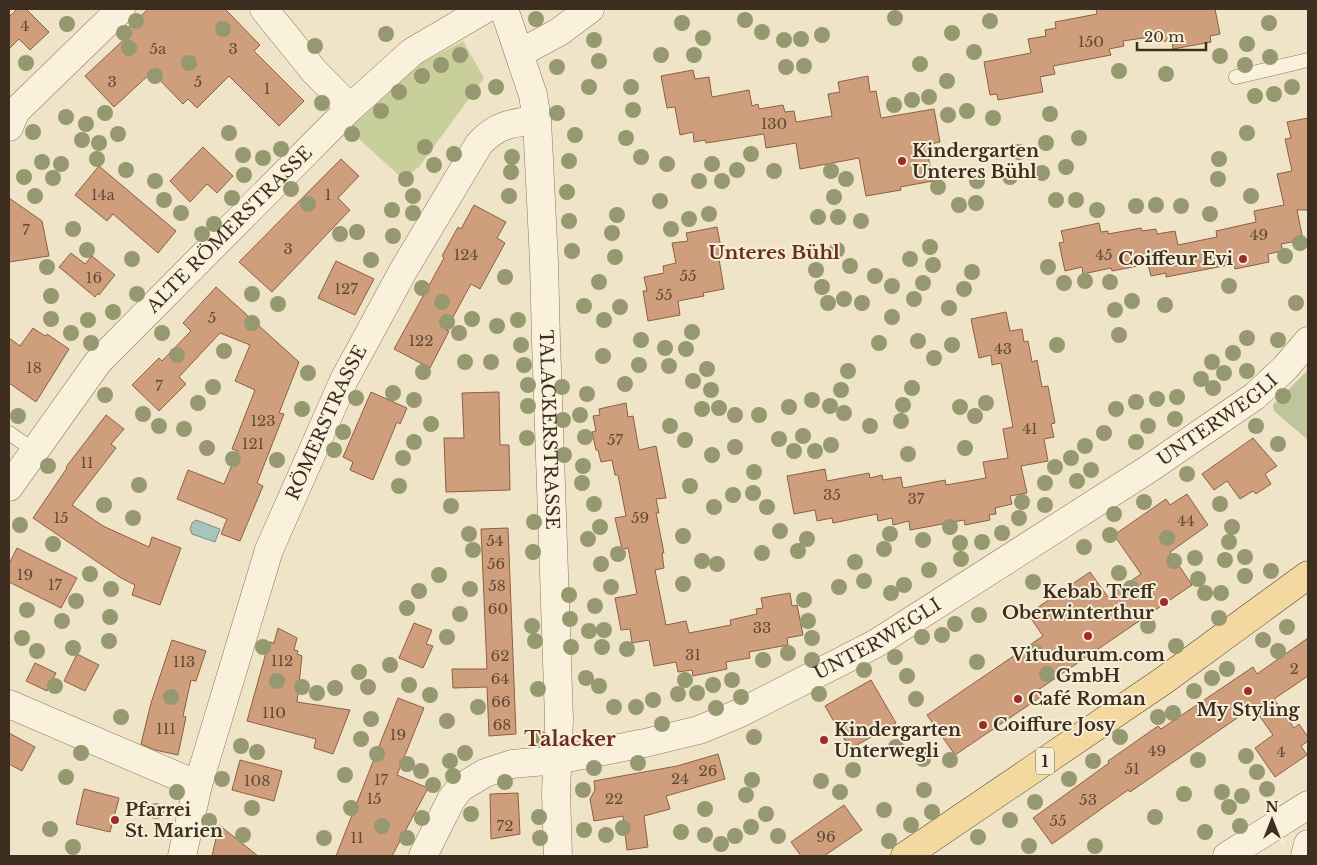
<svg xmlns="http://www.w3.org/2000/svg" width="1317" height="865" font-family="'Libre Baskerville',serif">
	<rect width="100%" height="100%" fill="#f0e4c8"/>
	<path fill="#c9cf9b" d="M463 41 484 78 419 167 403 179 348 129 420 64Z"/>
	<path fill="#bfc49a" d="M1308 370V440L1274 411 1273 405Z"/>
	<path fill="#a9c4bc" stroke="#6f938a" d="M196 520 220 529 215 542 192 534 190 529 192 523Z"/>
	<g fill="#cf9f7d" stroke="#8d5f41">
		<path d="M17 9H26L49 32 30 50 19 39 9 49V17Z"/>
		<path d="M148 9H225L260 45 254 51 304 101 279 126 229 76 197 108 188 99 183 104 152 72 114 107 85 76 129 35 125 31Z"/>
		<path d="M1096 9H1215L1220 34 1210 36 1211 42 1173 49 1172 40 1159 42 1157 36 1123 41 1124 46 1109 49 1111 55 1053 66 1055 74 1040 77 1043 92 998 100 997 94 990 95 984 62 1031 53 1028 39 1046 36 1045 30 1056 28 1055 22 1097 14Z"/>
		<path d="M693 70 695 79 709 77 712 97 749 90 752 106 758 104 759 109 783 105 785 112 794 111 796 122 832 116 828 94 840 92 838 82 868 76 870 92 876 91 881 118 934 109 940 142 926 145 933 181 900 187 901 190 866 196 859 158 800 169 796 143 766 148 764 134 706 143 705 140 694 142 693 132 680 135 675 107 667 108 661 76Z"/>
		<path d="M1308 118V210H1297L1303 240 1281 244 1283 251 1268 254 1269 262 1235 269 1234 264 1166 277V273L1151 276 1148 264 1112 271 1111 268 1083 274 1082 267 1065 271 1059 243 1064 242 1061 231 1099 223 1101 232 1108 231V234L1141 228 1142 231 1156 229 1157 234 1175 231 1178 245 1217 237 1216 231 1256 222 1254 211 1284 205 1277 174 1292 171 1285 139 1291 138 1287 122Z"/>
		<path d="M203 147 233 176 217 193 207 184 190 202 170 181Z"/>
		<path d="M341 159 359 176 338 198 350 210 272 292 239 262Z"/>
		<path d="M99 166 176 231 158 253 113 214 107 221 75 195Z"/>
		<path d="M9 198 42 221 49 256 9 262Z"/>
		<path d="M474 205 506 222 497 238 505 243 480 289 471 284 446 330 449 331 430 368 394 349 444 258 442 256 458 227 461 229Z"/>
		<path d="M717 227 723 258 719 259 724 289 703 293 704 296 678 301 680 315 648 321 643 291H647L644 277 664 273 663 266 676 263 672 243 688 241 686 233Z"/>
		<path d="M71 253 85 264 92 256 115 275 99 295 98 293 95 297 59 267Z"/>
		<path d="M336 261 374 279 355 315 318 298Z"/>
		<path d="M216 287 299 362 279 413 284 414 257 483 263 486 240 541 221 534 227 519 177 499 188 470 224 484 238 451 232 449 255 390 235 381 250 345 220 333 179 377 186 384 159 411 132 385 159 358 162 361 191 331 183 323Z"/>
		<path d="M1006 312 1010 331 1022 329 1024 342 1028 341 1032 362 1037 360 1042 387 1048 386 1055 423 1051 424 1054 437 1044 439 1048 461 1021 466 1027 493 1010 496 1012 504 995 508 996 514 989 515 990 520 965 525 964 520 910 530 909 521 893 525 892 518 878 521 877 514 833 523 832 518 817 521 815 510 794 514 787 476 825 469 827 481 869 473 870 478 882 475 883 480 901 477 903 488 945 480 946 485 986 478 983 462 1008 458 1003 429 1013 427 1001 363 992 365 991 355 979 358 971 319Z"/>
		<path d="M33 328 45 336 47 334 69 349 36 402 9 383V338L20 346Z"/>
		<path d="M371 392 407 408 400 424 397 422 373 480 350 470 353 462 343 457Z"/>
		<path d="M499 392 500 445H509L510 490 446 492 444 438H464L462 393Z"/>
		<path d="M626 403 628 417 633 416 639 450 656 446 666 498 656 499 659 513H656L664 553H662L664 568 655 570 666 625 686 621 689 633 731 625 730 620 757 614 756 609 763 608 761 598 790 593 792 606 797 605 803 635 787 638 788 645 749 652 750 658 726 662 727 669 693 676 692 670 678 672 676 662 654 666 649 640 632 643 630 629 621 630 615 598 637 594 628 548 622 549 615 518 626 516 618 475H615L612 460 601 462 598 450H596L592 432 596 431 593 416 600 415 599 409Z"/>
		<path d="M106 415 124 429 111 444 116 448 72 505 103 526 149 547 152 537 181 548 160 605 132 595 135 585 121 578 33 518 67 468 66 467Z"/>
		<path d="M1253 438 1277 466 1265 474 1271 484 1256 494 1253 491 1240 499 1227 481 1214 490 1202 474Z"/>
		<path d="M1187 494 1208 525 1170 552 1192 585 1038 690 1042 696 955 755 927 715 1043 636 1028 614 1090 572 1108 597 1141 574 1114 535 1166 499 1170 505Z"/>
		<path d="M508 528 516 734 489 736 487 687 453 688 452 669H487L481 529Z"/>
		<path d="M17 548 77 578 61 608 9 582V564Z"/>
		<path d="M414 623 432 630 426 644 433 646 423 668 399 658Z"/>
		<path d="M278 628 297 638 294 650 298 651 297 654 302 656 297 702 350 710 333 754 314 748 316 739 247 721 269 642 274 643Z"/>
		<path d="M1308 638V676L1274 699 1294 728 1299 724 1308 737V741L1301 746 1307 755 1275 777 1255 748 1273 735 1253 707 1130 792 1128 790 1052 844 1033 818 1109 763 1108 761 1158 726 1161 729 1253 667 1257 674Z"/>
		<path d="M172 640 206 651 196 681 191 680 183 716 186 717 178 755 155 750 141 744 151 703Z"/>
		<path d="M77 654 99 665 85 691 64 681Z"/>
		<path d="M35 663 56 673 47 691 26 681Z"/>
		<path d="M871 680 896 723 850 749 825 706Z"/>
		<path d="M398 698 424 708 397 775 428 788 392 856H336Z"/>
		<path d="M9 733 35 747 22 771 9 764Z"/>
		<path d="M718 754 725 779 666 796 670 809 644 816 648 847 627 850 623 816 594 821 590 799 595 790 594 781 677 766Z"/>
		<path d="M240 760 282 771 274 801 232 790Z"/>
		<path d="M84 789 119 798 110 832 76 824Z"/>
		<path d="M518 793 520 834 491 839 490 794Z"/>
		<path d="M844 805 862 830 824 856H801L791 842Z"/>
		<path d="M219 825 258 856H212Z"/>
	</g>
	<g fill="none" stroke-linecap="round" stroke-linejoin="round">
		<defs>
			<g id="lane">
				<path d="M1236 77 1308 60"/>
				<path d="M9 433 35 451"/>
			</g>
			<g id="street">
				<path d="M264 9 314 71 350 108"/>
				<path id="s1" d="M504 9 533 95 537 120 544 262 546 341 559 719 556 793 558 856"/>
				<path d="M520 53 559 32 590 9"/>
				<path d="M9 127 16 111 121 9"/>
				<path id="s2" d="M9 487 98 362 350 108 412 52 485 9"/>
				<path d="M9 704 198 785"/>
				<path id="s3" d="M182 856 198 785 269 550 344 380 403 271 479 144C497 124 512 123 537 120"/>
				<path id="s4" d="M423 856 451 800 460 788 485 773 512 764 557 760 645 743 699 730 740 713 875 644 1147 470 1255 396 1285 368 1308 341"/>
				<path d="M1227 856 1308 805"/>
				<path d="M1305 856 1308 844"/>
			</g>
			<path id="primary" d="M905 856 1163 681 1308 575"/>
		</defs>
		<use href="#lane" stroke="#8d765c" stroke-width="15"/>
		<use href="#street" stroke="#8d765c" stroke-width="29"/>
		<use href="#primary" stroke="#5b4430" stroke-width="29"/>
		<use href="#lane" stroke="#faf1dc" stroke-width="14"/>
		<use href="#street" stroke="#faf1dc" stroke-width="28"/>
		<use href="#primary" stroke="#f3d9a0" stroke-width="28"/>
	</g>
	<g fill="#96986f">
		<circle cx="895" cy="18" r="8"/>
		<circle cx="536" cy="19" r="8"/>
		<circle cx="745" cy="20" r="8"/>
		<circle cx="136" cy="21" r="8"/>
		<circle cx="990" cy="21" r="8"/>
		<circle cx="682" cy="23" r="8"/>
		<circle cx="1269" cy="23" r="8"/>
		<circle cx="67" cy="24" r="8"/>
		<circle cx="223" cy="29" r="8"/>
		<circle cx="762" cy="32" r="8"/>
		<circle cx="124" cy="33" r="8"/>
		<circle cx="952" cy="33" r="8"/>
		<circle cx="386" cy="34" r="8"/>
		<circle cx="822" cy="35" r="8"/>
		<circle cx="703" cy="38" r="8"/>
		<circle cx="801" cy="39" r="8"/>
		<circle cx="594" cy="40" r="8"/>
		<circle cx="784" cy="40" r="8"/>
		<circle cx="1247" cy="44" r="8"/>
		<circle cx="315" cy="46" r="8"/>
		<circle cx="129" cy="48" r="8"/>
		<circle cx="974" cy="52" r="8"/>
		<circle cx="460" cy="55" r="8"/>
		<circle cx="661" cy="55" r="8"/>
		<circle cx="694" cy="55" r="8"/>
		<circle cx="1220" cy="56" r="8"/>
		<circle cx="1270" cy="57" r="8"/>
		<circle cx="599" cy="61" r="8"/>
		<circle cx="26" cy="63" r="8"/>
		<circle cx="189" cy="63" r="8"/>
		<circle cx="920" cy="64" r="8"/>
		<circle cx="441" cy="65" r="8"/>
		<circle cx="1245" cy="65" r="8"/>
		<circle cx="804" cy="66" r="8"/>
		<circle cx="557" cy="67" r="8"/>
		<circle cx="786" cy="67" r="8"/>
		<circle cx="1119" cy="71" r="8"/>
		<circle cx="1166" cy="74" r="8"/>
		<circle cx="155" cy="76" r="8"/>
		<circle cx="422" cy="76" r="8"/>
		<circle cx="947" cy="81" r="8"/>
		<circle cx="496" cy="87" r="8"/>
		<circle cx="589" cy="87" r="8"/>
		<circle cx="631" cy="87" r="8"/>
		<circle cx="1292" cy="87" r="8"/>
		<circle cx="399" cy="92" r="8"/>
		<circle cx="473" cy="92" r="8"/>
		<circle cx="1274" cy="94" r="8"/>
		<circle cx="1255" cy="96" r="8"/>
		<circle cx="929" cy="97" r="8"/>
		<circle cx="912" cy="100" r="8"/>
		<circle cx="322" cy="103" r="8"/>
		<circle cx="894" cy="105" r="8"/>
		<circle cx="633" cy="110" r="8"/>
		<circle cx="381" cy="111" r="8"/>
		<circle cx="967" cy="111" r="8"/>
		<circle cx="105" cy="113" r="8"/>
		<circle cx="557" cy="113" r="8"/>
		<circle cx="1050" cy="114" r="8"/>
		<circle cx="948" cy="115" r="8"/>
		<circle cx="66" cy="117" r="8"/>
		<circle cx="993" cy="118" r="8"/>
		<circle cx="86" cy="124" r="8"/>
		<circle cx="33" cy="132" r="8"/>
		<circle cx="229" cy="133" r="8"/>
		<circle cx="1247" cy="133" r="8"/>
		<circle cx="118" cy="134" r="8"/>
		<circle cx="352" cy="134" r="8"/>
		<circle cx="575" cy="135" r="8"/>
		<circle cx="626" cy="138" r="8"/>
		<circle cx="1079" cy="138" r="8"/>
		<circle cx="82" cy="140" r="8"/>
		<circle cx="99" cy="143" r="8"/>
		<circle cx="1046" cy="143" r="8"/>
		<circle cx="425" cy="147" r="8"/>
		<circle cx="281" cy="149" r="8"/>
		<circle cx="1019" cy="152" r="8"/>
		<circle cx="454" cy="154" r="8"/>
		<circle cx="751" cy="154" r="8"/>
		<circle cx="243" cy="155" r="8"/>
		<circle cx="512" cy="157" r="8"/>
		<circle cx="641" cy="157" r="8"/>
		<circle cx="263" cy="158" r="8"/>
		<circle cx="97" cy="159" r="8"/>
		<circle cx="1219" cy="159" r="8"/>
		<circle cx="569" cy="161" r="8"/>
		<circle cx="42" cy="162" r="8"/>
		<circle cx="61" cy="164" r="8"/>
		<circle cx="667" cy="164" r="8"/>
		<circle cx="712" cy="164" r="8"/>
		<circle cx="434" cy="165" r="8"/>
		<circle cx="1066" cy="167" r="8"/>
		<circle cx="126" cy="170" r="8"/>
		<circle cx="737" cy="170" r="8"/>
		<circle cx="774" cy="171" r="8"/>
		<circle cx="831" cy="171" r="8"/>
		<circle cx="511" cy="172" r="8"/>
		<circle cx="1042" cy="173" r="8"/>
		<circle cx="244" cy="175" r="8"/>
		<circle cx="24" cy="177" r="8"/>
		<circle cx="1010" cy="177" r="8"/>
		<circle cx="53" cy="178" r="8"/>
		<circle cx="406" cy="179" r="8"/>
		<circle cx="846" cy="179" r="8"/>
		<circle cx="1218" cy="179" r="8"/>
		<circle cx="155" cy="181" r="8"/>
		<circle cx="699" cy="181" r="8"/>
		<circle cx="722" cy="181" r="8"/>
		<circle cx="977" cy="181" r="8"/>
		<circle cx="938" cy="187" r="8"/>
		<circle cx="291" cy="189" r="8"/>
		<circle cx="567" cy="192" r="8"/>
		<circle cx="35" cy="196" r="8"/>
		<circle cx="413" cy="196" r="8"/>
		<circle cx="509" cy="196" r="8"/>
		<circle cx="1251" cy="196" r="8"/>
		<circle cx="834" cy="197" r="8"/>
		<circle cx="232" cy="198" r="8"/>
		<circle cx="164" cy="200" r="8"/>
		<circle cx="1056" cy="200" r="8"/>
		<circle cx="1076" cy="200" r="8"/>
		<circle cx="660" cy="201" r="8"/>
		<circle cx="976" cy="203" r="8"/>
		<circle cx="308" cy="204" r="8"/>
		<circle cx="959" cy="205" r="8"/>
		<circle cx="1156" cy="205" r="8"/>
		<circle cx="1136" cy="206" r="8"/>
		<circle cx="1181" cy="206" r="8"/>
		<circle cx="392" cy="210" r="8"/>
		<circle cx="1097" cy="210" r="8"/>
		<circle cx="181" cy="213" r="8"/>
		<circle cx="413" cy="213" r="8"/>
		<circle cx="709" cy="214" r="8"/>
		<circle cx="1210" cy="214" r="8"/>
		<circle cx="617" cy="215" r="8"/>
		<circle cx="818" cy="217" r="8"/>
		<circle cx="838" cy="217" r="8"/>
		<circle cx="689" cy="219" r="8"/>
		<circle cx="569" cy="221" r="8"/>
		<circle cx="861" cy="221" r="8"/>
		<circle cx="214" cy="224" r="8"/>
		<circle cx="73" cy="229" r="8"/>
		<circle cx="671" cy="229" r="8"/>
		<circle cx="357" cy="232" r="8"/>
		<circle cx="612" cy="233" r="8"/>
		<circle cx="202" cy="234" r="8"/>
		<circle cx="340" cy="234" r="8"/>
		<circle cx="393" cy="236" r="8"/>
		<circle cx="1300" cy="243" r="8"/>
		<circle cx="930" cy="247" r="8"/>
		<circle cx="87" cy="250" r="8"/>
		<circle cx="837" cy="250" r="8"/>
		<circle cx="572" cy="251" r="8"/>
		<circle cx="1285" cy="256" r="8"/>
		<circle cx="615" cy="257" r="8"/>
		<circle cx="132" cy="259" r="8"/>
		<circle cx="910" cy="259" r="8"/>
		<circle cx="371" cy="260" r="8"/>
		<circle cx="933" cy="265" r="8"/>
		<circle cx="850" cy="266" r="8"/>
		<circle cx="47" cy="267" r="8"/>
		<circle cx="1048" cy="267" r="8"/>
		<circle cx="816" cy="270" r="8"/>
		<circle cx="972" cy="272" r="8"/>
		<circle cx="875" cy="276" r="8"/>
		<circle cx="505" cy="277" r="8"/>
		<circle cx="1085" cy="281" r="8"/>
		<circle cx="599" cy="282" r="8"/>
		<circle cx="1110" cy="282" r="8"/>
		<circle cx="923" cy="283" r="8"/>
		<circle cx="1064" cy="283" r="8"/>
		<circle cx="892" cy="286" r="8"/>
		<circle cx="1229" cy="286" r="8"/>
		<circle cx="822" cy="287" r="8"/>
		<circle cx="422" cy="288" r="8"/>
		<circle cx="964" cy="289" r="8"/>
		<circle cx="137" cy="294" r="8"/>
		<circle cx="252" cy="294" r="8"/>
		<circle cx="51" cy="296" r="8"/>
		<circle cx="844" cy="299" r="8"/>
		<circle cx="914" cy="299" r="8"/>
		<circle cx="1132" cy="301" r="8"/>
		<circle cx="442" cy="302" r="8"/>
		<circle cx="828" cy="303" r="8"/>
		<circle cx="862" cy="303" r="8"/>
		<circle cx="1296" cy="303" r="8"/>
		<circle cx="278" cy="304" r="8"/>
		<circle cx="1165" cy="305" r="8"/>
		<circle cx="584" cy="306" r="8"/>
		<circle cx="620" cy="307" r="8"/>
		<circle cx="949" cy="308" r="8"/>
		<circle cx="1115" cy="310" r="8"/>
		<circle cx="113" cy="312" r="8"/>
		<circle cx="892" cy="317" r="8"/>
		<circle cx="51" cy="319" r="8"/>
		<circle cx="472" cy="319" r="8"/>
		<circle cx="88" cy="320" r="8"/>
		<circle cx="518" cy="320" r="8"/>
		<circle cx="604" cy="320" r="8"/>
		<circle cx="447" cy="322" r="8"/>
		<circle cx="252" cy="323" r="8"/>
		<circle cx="497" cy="326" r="8"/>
		<circle cx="692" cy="332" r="8"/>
		<circle cx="71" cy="333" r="8"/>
		<circle cx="162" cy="333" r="8"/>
		<circle cx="459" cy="333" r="8"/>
		<circle cx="1119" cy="335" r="8"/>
		<circle cx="1247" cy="338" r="8"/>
		<circle cx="641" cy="340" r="8"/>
		<circle cx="1278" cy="340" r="8"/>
		<circle cx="918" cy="341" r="8"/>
		<circle cx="91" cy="343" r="8"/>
		<circle cx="879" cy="343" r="8"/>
		<circle cx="521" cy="345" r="8"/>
		<circle cx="952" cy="345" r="8"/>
		<circle cx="1057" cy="345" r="8"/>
		<circle cx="665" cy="348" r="8"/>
		<circle cx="686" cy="349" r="8"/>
		<circle cx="224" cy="351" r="8"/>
		<circle cx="1233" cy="353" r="8"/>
		<circle cx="177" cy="355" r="8"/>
		<circle cx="603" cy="356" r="8"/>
		<circle cx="934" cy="358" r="8"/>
		<circle cx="465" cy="362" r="8"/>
		<circle cx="491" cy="362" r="8"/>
		<circle cx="1212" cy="362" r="8"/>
		<circle cx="524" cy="365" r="8"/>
		<circle cx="639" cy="365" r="8"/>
		<circle cx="669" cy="366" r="8"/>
		<circle cx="707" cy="369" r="8"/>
		<circle cx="848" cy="371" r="8"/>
		<circle cx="1247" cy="371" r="8"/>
		<circle cx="423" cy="372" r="8"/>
		<circle cx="308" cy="373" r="8"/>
		<circle cx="1224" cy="373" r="8"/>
		<circle cx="1201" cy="379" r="8"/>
		<circle cx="693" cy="381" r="8"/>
		<circle cx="625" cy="384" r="8"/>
		<circle cx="528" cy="385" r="8"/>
		<circle cx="213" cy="387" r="8"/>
		<circle cx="562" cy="387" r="8"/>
		<circle cx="912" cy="388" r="8"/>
		<circle cx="1213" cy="388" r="8"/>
		<circle cx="711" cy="390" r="8"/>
		<circle cx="841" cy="390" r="8"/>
		<circle cx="393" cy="393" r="8"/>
		<circle cx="587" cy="394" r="8"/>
		<circle cx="105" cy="395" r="8"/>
		<circle cx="1283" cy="396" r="8"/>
		<circle cx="1177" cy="397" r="8"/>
		<circle cx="356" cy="398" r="8"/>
		<circle cx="1157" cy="399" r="8"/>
		<circle cx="414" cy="400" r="8"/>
		<circle cx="812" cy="400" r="8"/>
		<circle cx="1136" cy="402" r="8"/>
		<circle cx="198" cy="403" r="8"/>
		<circle cx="986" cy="403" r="8"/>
		<circle cx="903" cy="405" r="8"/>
		<circle cx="528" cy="406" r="8"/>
		<circle cx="830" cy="406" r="8"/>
		<circle cx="789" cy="407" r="8"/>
		<circle cx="960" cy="407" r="8"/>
		<circle cx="719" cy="408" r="8"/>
		<circle cx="302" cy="409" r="8"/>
		<circle cx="702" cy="409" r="8"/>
		<circle cx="1116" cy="409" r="8"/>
		<circle cx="844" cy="413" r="8"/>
		<circle cx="143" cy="414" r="8"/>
		<circle cx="580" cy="415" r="8"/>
		<circle cx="735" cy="415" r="8"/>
		<circle cx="759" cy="415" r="8"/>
		<circle cx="18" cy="416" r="8"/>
		<circle cx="975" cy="416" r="8"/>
		<circle cx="1175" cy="419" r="8"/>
		<circle cx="563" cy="420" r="8"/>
		<circle cx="901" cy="421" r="8"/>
		<circle cx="431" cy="424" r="8"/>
		<circle cx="159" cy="426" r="8"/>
		<circle cx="670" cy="426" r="8"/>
		<circle cx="870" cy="426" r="8"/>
		<circle cx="1148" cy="426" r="8"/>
		<circle cx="1256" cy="426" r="8"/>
		<circle cx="184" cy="429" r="8"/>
		<circle cx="343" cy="432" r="8"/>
		<circle cx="1104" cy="433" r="8"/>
		<circle cx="803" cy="436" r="8"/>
		<circle cx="585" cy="437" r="8"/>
		<circle cx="527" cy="438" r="8"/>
		<circle cx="779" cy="439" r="8"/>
		<circle cx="685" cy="440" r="8"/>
		<circle cx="414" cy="442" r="8"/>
		<circle cx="1136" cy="442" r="8"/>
		<circle cx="1278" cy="444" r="8"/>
		<circle cx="831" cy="445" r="8"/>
		<circle cx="1085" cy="446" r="8"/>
		<circle cx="735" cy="447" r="8"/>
		<circle cx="207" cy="448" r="8"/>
		<circle cx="965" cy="448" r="8"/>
		<circle cx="334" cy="450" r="8"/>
		<circle cx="794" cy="451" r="8"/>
		<circle cx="815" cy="451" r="8"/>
		<circle cx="908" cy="454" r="8"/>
		<circle cx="564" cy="455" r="8"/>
		<circle cx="712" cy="455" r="8"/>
		<circle cx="403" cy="458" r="8"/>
		<circle cx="1071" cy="458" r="8"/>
		<circle cx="233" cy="459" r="8"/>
		<circle cx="277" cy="460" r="8"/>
		<circle cx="48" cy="466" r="8"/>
		<circle cx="583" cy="466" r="8"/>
		<circle cx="1055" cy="467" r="8"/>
		<circle cx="1091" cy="470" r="8"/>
		<circle cx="754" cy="472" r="8"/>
		<circle cx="1187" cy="474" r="8"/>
		<circle cx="1077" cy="481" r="8"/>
		<circle cx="582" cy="483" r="8"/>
		<circle cx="1045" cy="483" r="8"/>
		<circle cx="139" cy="485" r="8"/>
		<circle cx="399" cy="486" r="8"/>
		<circle cx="690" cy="486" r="8"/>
		<circle cx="753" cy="493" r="8"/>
		<circle cx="733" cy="495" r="8"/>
		<circle cx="1022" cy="502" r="8"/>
		<circle cx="1144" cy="502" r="8"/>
		<circle cx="594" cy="504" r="8"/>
		<circle cx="1220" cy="504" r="8"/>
		<circle cx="104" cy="505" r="8"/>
		<circle cx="1045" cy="505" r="8"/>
		<circle cx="451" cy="506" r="8"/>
		<circle cx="714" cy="507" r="8"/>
		<circle cx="767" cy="507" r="8"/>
		<circle cx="1114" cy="514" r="8"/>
		<circle cx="133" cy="518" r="8"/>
		<circle cx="1019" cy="518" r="8"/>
		<circle cx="534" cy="522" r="8"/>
		<circle cx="20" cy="525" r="8"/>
		<circle cx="600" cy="527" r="8"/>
		<circle cx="950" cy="527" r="8"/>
		<circle cx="1232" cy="527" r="8"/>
		<circle cx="780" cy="531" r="8"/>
		<circle cx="1002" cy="533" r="8"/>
		<circle cx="469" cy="534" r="8"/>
		<circle cx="890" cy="534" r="8"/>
		<circle cx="1110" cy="535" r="8"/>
		<circle cx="683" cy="536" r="8"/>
		<circle cx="1167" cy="538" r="8"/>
		<circle cx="588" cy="539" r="8"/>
		<circle cx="807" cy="539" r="8"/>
		<circle cx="923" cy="540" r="8"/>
		<circle cx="982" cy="542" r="8"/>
		<circle cx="1229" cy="542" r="8"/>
		<circle cx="960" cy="543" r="8"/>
		<circle cx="53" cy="544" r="8"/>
		<circle cx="1084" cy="547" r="8"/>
		<circle cx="884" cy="549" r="8"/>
		<circle cx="473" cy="550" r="8"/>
		<circle cx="798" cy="551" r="8"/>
		<circle cx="533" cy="552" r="8"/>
		<circle cx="762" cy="553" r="8"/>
		<circle cx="618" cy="554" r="8"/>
		<circle cx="1245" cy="557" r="8"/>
		<circle cx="1195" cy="558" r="8"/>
		<circle cx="961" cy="559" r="8"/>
		<circle cx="1225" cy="560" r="8"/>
		<circle cx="702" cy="561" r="8"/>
		<circle cx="1174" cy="561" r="8"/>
		<circle cx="855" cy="562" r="8"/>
		<circle cx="601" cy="564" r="8"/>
		<circle cx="717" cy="564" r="8"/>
		<circle cx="929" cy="570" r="8"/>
		<circle cx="1271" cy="571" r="8"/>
		<circle cx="1119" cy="573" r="8"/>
		<circle cx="90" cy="574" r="8"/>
		<circle cx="439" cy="575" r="8"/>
		<circle cx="1245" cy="576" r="8"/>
		<circle cx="1198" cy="579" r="8"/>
		<circle cx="864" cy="581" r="8"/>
		<circle cx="1033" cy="582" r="8"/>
		<circle cx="683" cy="584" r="8"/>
		<circle cx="904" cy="585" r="8"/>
		<circle cx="611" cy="587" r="8"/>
		<circle cx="839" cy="587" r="8"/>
		<circle cx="1131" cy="588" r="8"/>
		<circle cx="111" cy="589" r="8"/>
		<circle cx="470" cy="589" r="8"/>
		<circle cx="419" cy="591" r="8"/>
		<circle cx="891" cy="593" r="8"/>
		<circle cx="1205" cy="593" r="8"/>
		<circle cx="1221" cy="593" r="8"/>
		<circle cx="569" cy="595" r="8"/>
		<circle cx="804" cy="600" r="8"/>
		<circle cx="76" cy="601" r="8"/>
		<circle cx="595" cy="606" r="8"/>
		<circle cx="407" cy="608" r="8"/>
		<circle cx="27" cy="610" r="8"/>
		<circle cx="460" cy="614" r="8"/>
		<circle cx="979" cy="615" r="8"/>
		<circle cx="110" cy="617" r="8"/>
		<circle cx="1219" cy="618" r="8"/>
		<circle cx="570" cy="619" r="8"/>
		<circle cx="62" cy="621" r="8"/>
		<circle cx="808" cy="621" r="8"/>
		<circle cx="955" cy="624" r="8"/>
		<circle cx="532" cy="626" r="8"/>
		<circle cx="1148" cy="626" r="8"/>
		<circle cx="1287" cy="627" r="8"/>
		<circle cx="604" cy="630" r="8"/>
		<circle cx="589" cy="631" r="8"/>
		<circle cx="942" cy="635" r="8"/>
		<circle cx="447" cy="637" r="8"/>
		<circle cx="922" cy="637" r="8"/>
		<circle cx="22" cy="638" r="8"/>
		<circle cx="812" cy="638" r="8"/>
		<circle cx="1263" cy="640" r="8"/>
		<circle cx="109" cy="641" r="8"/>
		<circle cx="535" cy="641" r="8"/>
		<circle cx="1176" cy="646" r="8"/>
		<circle cx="263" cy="647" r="8"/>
		<circle cx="571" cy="647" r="8"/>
		<circle cx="602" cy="647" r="8"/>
		<circle cx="73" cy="648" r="8"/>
		<circle cx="627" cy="649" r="8"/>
		<circle cx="37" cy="651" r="8"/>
		<circle cx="1278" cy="651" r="8"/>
		<circle cx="1035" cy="652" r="8"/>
		<circle cx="788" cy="653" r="8"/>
		<circle cx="895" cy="657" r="8"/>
		<circle cx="763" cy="660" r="8"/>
		<circle cx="812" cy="660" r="8"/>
		<circle cx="977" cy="662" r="8"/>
		<circle cx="390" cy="665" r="8"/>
		<circle cx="1227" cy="669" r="8"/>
		<circle cx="864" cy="670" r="8"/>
		<circle cx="359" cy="672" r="8"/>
		<circle cx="1047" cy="674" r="8"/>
		<circle cx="907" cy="676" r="8"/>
		<circle cx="586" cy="678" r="8"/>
		<circle cx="1212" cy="678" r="8"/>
		<circle cx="685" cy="680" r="8"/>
		<circle cx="732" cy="680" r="8"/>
		<circle cx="277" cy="681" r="8"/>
		<circle cx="409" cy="685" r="8"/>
		<circle cx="713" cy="685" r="8"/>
		<circle cx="55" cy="686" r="8"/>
		<circle cx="599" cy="686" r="8"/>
		<circle cx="302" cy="687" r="8"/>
		<circle cx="368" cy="687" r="8"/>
		<circle cx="335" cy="688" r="8"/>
		<circle cx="538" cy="689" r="8"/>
		<circle cx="1194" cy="691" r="8"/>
		<circle cx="317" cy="693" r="8"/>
		<circle cx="697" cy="693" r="8"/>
		<circle cx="678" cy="694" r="8"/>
		<circle cx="819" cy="694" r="8"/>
		<circle cx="430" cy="695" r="8"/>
		<circle cx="171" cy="697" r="8"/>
		<circle cx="741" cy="697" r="8"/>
		<circle cx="916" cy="699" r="8"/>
		<circle cx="653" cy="700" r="8"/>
		<circle cx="478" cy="707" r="8"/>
		<circle cx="614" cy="707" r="8"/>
		<circle cx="636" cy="707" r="8"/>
		<circle cx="716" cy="708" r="8"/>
		<circle cx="1173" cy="713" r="8"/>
		<circle cx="121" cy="717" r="8"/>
		<circle cx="1158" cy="717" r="8"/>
		<circle cx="371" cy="719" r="8"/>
		<circle cx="447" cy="721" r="8"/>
		<circle cx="662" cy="724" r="8"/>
		<circle cx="754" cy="737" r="8"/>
		<circle cx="1120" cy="737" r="8"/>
		<circle cx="361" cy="739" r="8"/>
		<circle cx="541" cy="739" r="8"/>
		<circle cx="241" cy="746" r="8"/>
		<circle cx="896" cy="747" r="8"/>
		<circle cx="257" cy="752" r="8"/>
		<circle cx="81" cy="753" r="8"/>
		<circle cx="465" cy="753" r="8"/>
		<circle cx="377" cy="754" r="8"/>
		<circle cx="1246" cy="756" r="8"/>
		<circle cx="923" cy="759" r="8"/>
		<circle cx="950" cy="760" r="8"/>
		<circle cx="1198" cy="760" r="8"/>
		<circle cx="450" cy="761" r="8"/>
		<circle cx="1093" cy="761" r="8"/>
		<circle cx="638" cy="763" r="8"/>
		<circle cx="407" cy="764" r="8"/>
		<circle cx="594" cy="768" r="8"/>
		<circle cx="853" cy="770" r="8"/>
		<circle cx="421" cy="771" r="8"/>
		<circle cx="1257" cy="772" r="8"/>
		<circle cx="345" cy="775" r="8"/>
		<circle cx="453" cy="776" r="8"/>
		<circle cx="66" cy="777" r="8"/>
		<circle cx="222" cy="779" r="8"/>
		<circle cx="1069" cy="779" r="8"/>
		<circle cx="752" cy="780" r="8"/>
		<circle cx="821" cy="781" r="8"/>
		<circle cx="505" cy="782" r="8"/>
		<circle cx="433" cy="785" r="8"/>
		<circle cx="1267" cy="789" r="8"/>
		<circle cx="583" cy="790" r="8"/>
		<circle cx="924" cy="790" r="8"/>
		<circle cx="177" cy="792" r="8"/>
		<circle cx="840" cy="792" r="8"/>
		<circle cx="1222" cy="792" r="8"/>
		<circle cx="1184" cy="794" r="8"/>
		<circle cx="746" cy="795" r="8"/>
		<circle cx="1242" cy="796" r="8"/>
		<circle cx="1035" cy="802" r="8"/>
		<circle cx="1229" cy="807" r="8"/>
		<circle cx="252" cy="808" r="8"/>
		<circle cx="351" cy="808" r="8"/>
		<circle cx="705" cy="809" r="8"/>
		<circle cx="884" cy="810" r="8"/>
		<circle cx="156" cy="811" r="8"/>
		<circle cx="932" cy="812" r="8"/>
		<circle cx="471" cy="814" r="8"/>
		<circle cx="766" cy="814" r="8"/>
		<circle cx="539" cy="817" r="8"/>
		<circle cx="1155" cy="817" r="8"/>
		<circle cx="422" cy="818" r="8"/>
		<circle cx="1010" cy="820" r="8"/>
		<circle cx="209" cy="821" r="8"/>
		<circle cx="911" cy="825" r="8"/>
		<circle cx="382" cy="826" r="8"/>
		<circle cx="1240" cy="826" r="8"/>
		<circle cx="751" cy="827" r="8"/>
		<circle cx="623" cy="828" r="8"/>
		<circle cx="50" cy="829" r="8"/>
		<circle cx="584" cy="830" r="8"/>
		<circle cx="681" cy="832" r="8"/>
		<circle cx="1205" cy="832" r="8"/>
		<circle cx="243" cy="835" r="8"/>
		<circle cx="606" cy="835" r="8"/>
		<circle cx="705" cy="835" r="8"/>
		<circle cx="735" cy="836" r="8"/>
		<circle cx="778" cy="836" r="8"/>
		<circle cx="978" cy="837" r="8"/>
		<circle cx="324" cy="838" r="8"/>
		<circle cx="407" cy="838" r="8"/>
		<circle cx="540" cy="838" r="8"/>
		<circle cx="889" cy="841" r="8"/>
		<circle cx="721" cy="844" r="8"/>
		<circle cx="1029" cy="846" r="8"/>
		<circle cx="1095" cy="846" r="8"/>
		<circle cx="73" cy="847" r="8"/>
	</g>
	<g fill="#9e2a2b" stroke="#f7eed8" stroke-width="2">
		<circle cx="902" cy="161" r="5"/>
		<circle cx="1243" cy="259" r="5"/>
		<circle cx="1164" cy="602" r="5"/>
		<circle cx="1088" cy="636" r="5"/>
		<circle cx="1248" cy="691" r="5"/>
		<circle cx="1018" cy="699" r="5"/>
		<circle cx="983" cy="725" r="5"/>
		<circle cx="824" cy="740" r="5"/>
		<circle cx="115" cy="820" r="5"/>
	</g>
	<g text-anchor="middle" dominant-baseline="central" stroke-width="4" stroke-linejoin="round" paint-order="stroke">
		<g font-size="15" fill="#624a37">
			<text x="25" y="25">4</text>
			<text x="1091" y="41">150</text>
			<text x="158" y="48">5a</text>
			<text x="233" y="48">3</text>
			<text x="112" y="81">3</text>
			<text x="198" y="81">5</text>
			<text x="267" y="88">1</text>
			<text x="774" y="123">130</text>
			<text x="103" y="194">14a</text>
			<text x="328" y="194">1</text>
			<text x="26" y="229">7</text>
			<text x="1259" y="234">49</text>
			<text x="288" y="248">3</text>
			<text x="466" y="254">124</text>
			<text x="1104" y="254">45</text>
			<text x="688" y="275">55</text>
			<text x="94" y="277">16</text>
			<text x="346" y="288">127</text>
			<text x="664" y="294">55</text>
			<text x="212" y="317">5</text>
			<text x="421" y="340">122</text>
			<text x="1003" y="348">43</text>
			<text x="34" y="367">18</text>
			<text x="159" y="385">7</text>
			<text x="263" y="420">123</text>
			<text x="1030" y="428">41</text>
			<text x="615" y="439">57</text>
			<text x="253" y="443">121</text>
			<text x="87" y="462">11</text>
			<text x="832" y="494">35</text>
			<text x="916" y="498">37</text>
			<text x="61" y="517">15</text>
			<text x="640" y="517">59</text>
			<text x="1186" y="520">44</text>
			<text x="495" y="540">54</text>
			<text x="496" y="563">56</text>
			<text x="25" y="574">19</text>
			<text x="55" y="584">17</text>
			<text x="497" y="585">58</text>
			<text x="498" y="608">60</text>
			<text x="762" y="627">33</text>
			<text x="693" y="654">31</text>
			<text x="500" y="655">62</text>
			<text x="282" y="660">112</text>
			<text x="184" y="661">113</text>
			<text x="1294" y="668">2</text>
			<text x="500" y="678">64</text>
			<text x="501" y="701">66</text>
			<text x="274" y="712">110</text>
			<text x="502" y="724">68</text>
			<text x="166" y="728">111</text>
			<text x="398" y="734">19</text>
			<text x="1157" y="750">49</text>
			<text x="1281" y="751">4</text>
			<text x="1132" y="768">51</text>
			<text x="708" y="770">26</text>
			<text x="680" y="778">24</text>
			<text x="381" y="779">17</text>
			<text x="257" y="780">108</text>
			<text x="374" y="798">15</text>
			<text x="614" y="798">22</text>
			<text x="1088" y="799">53</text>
			<text x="1058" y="820">55</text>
			<text x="505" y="825">72</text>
			<text x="826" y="836">96</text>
			<text x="357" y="837">11</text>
		</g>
		<rect fill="#f7eed8" stroke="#756857" stroke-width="1" x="1036" y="747.5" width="18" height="27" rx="4"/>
		<g font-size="16" font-weight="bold" fill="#3d2e20">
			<text x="1045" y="761">1</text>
		</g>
		<g font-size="18" font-weight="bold" fill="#3d2e20" stroke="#f7eed8" text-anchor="start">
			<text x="912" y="151">Kindergarten<tspan x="912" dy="21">Unteres Bühl</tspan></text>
			<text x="1233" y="259" text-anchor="end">Coiffeur Evi</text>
			<text x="1154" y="592" text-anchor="end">Kebab Treff<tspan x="1154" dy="21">Oberwinterthur</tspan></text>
			<text x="1088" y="655" text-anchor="middle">Vitudurum.com<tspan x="1088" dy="21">GmbH</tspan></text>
			<text x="1028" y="699">Café Roman</text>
			<text x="1248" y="710" text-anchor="middle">My Styling</text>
			<text x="993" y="725">Coiffure Josy</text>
			<text x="834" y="730">Kindergarten<tspan x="834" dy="21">Unterwegli</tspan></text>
			<text x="125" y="810">Pfarrei<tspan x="125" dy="21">St. Marien</tspan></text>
		</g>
		<g font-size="18" fill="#3d2e20" stroke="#f7eed8">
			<text stroke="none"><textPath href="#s2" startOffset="340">ALTE RÖMERSTRASSE</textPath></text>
			<text stroke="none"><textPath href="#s4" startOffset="931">UNTERWEGLI</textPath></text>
			<text stroke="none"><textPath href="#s3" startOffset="458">RÖMERSTRASSE</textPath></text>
			<text stroke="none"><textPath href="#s1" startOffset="426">TALACKERSTRASSE</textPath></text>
			<text stroke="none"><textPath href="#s4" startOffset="526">UNTERWEGLI</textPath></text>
		</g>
		<g font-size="19" font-weight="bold" fill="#6b2e1e" stroke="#f7eed8">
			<text x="774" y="252">Unteres Bühl</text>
		</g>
		<g font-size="20" font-weight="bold" fill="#6b2e1e" stroke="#f7eed8">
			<text x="570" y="739">Talacker</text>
		</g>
	</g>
	<rect width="1317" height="865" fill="none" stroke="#3d2e20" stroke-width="20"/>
	<g transform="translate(1272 820)" stroke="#f7eed8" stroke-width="4" paint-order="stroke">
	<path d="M0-4L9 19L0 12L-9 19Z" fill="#3d2e20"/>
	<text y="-8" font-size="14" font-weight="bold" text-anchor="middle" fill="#3d2e20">N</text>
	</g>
	<path d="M1137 42v8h69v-8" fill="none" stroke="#3d2e20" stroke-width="2.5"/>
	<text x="1144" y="42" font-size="15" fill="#3d2e20" stroke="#f7eed8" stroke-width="4" paint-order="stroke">20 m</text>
</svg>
